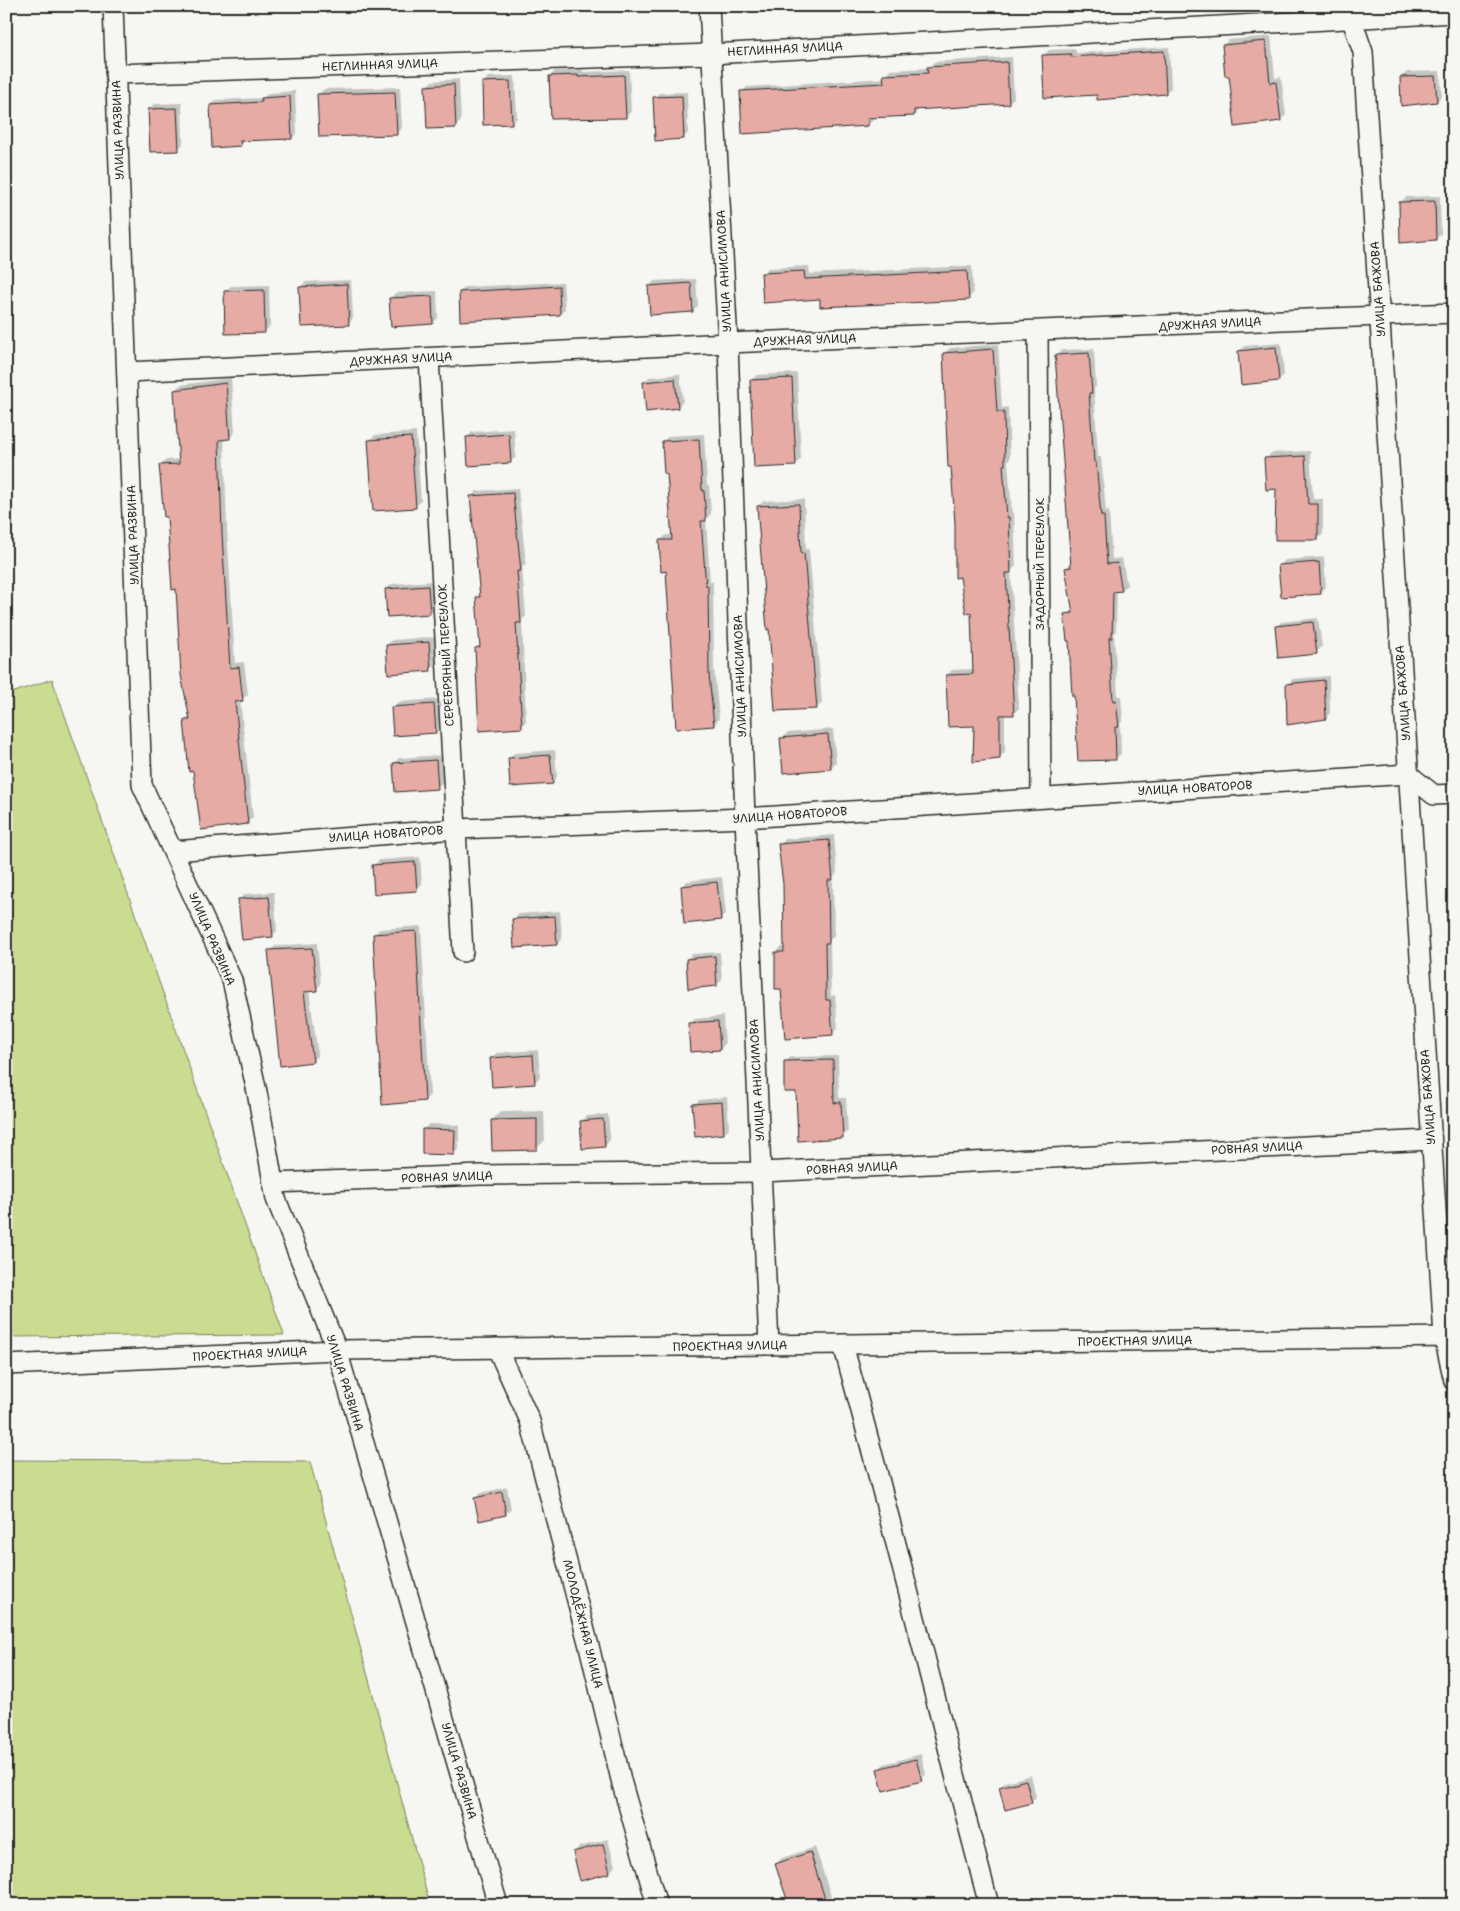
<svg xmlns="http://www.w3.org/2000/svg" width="1460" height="1911" font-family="'Shantell Sans',sans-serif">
	<rect width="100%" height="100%" fill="#f6f6f2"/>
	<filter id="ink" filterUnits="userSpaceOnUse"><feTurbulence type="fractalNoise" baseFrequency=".02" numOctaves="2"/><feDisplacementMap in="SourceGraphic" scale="10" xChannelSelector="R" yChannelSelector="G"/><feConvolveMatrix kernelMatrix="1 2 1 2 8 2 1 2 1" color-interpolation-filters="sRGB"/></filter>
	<g filter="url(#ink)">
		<g fill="#c9dc90" stroke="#7a845e">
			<path d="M52 679 284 1335 6 1337V695Z"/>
			<path d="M6 1460 310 1462 430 1905H6Z"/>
		</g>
		<g fill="#0003">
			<path d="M1271 36 1275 78 1281 77 1286 115 1280 120 1230 75 1223 46 1228 40Z"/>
			<path d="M1169 47 1171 88 1165 93 1098 94 1044 55 1049 50 1076 49V53Z"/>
			<path d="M1012 57 1014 98 1008 103 919 109 914 115 873 117V120L868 125 742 92 747 87 885 78 890 70 928 68 934 62Z"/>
			<path d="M583 70V72L629 70 631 111 626 117 550 76 555 71Z"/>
			<path d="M1440 71 1442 96 1437 101 1401 77 1407 72Z"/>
			<path d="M515 76 517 118 512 123 483 83 488 77Z"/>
			<path d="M459 79 461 121 456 126 427 86 432 81Z"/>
			<path d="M400 87 402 128 397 134 318 95 324 89Z"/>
			<path d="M295 91 297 133 292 138 245 140 240 145 211 105 216 100 263 98 268 93Z"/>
			<path d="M687 92 688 133 683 138 654 98 659 93Z"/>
			<path d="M182 103 183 144 178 149 149 109 154 104Z"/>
			<path d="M1440 196 1441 234 1436 239 1400 203 1406 197Z"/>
			<path d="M809 266 810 274 972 266 973 293 968 299 821 297 762 274 768 268Z"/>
			<path d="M696 279 698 306 692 311 649 287 654 281Z"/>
			<path d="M351 280 353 318 348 324 300 288 305 282Z"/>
			<path d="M563 282 565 309 560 314 460 292 465 287Z"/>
			<path d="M269 285 270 326 264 332 225 291 231 286Z"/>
			<path d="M437 291 438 318 433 323 390 299 395 293Z"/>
			<path d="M1281 343 1284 375 1278 380 1239 351 1245 346Z"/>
			<path d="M998 344 1002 408 1008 407 1010 459 1008 461 1012 513 1014 512 1016 566 1011 571 1019 708 1014 713 1005 714V752L1000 757 975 725 947 675 952 670 974 669 972 612 956 523 944 353 950 348Z"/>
			<path d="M1094 349 1096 386 1094 389 1098 457H1101L1106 511H1109L1112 559 1122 558 1127 585 1122 590H1117L1116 632 1114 634 1118 696H1121L1123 720 1120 724 1121 754 1115 759 1070 639 1066 614 1074 609 1066 568 1072 562 1057 356 1062 350Z"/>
			<path d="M797 373 801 459 796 464 755 466 751 380 757 375Z"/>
			<path d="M680 374 683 401 678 407 644 383 649 377Z"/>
			<path d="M231 378 235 432 230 438H224L227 528 235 663 244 662 248 695 240 700 253 817 248 822 194 770 185 721 190 716 169 516 160 466 166 460 180 459 175 390 180 385Z"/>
			<path d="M514 429 516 457 510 462 467 438 472 432Z"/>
			<path d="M416 432 421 501 416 506 375 509 369 441 375 435Z"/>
			<path d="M704 434 707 485H709L711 514 706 519 710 582 713 581 714 668 719 719 714 725 667 570 660 541 666 535H673L668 472 663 441 669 436Z"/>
			<path d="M1310 451 1313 499H1323V534L1318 539 1277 488 1266 459 1271 453Z"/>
			<path d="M518 488 526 564 522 567 526 616 522 620 526 721 521 727 476 648 481 644 477 597 481 594 471 497 477 491Z"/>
			<path d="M804 499 806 549H809L822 703 816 708 771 628 758 506 764 501Z"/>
			<path d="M1324 557 1326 587 1320 593 1280 566 1285 560Z"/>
			<path d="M433 581 435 608 429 613 386 589 392 584Z"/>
			<path d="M1318 618 1322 647 1316 652 1276 627 1281 622Z"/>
			<path d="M434 637 436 664 430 669 387 645 392 640Z"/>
			<path d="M1329 676 1330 713 1325 718 1287 685 1293 679Z"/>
			<path d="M439 699 441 726 436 732 392 708 398 702Z"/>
			<path d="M833 729 836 762 831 768 782 739 787 733Z"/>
			<path d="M555 750 557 777 552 783 509 759 514 753Z"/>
			<path d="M441 755 443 782 437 787 394 764 399 758Z"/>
			<path d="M834 835 837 873 833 878 834 936 830 940 831 996 835 995 838 1028 832 1034 782 988 776 953 781 947H785L784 884 780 845 785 839Z"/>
			<path d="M420 857 422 884 416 890 373 866 379 860Z"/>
			<path d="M722 877 726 914 720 919 682 886 687 881Z"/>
			<path d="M274 892 277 931 272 936 240 900 245 894Z"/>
			<path d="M560 911 562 939 557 944 513 920 519 914Z"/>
			<path d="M421 926 430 1095 425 1100 374 934 380 929Z"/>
			<path d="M317 943 321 984 316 990H309L318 1055 312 1061 270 951 275 946Z"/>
			<path d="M720 952 722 980 716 985 687 959 692 954Z"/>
			<path d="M723 1016 725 1044 720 1049 689 1024 695 1019Z"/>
			<path d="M538 1050 540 1077 534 1083 491 1059 496 1053Z"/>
			<path d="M838 1056 839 1098H846L848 1131 842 1137 797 1091 785 1062 791 1057Z"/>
			<path d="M727 1097 729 1128 724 1133 694 1105 699 1100Z"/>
			<path d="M544 1111 545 1140 537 1148 492 1120 500 1112Z"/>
			<path d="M608 1114 610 1140 605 1146 582 1121 587 1116Z"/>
			<path d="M429 1124 459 1125V1148L454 1154 423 1130Z"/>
			<path d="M507 1487 511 1509 506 1514 476 1498 481 1493Z"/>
			<path d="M921 1754 926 1774 921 1780 879 1769 884 1764Z"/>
			<path d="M1031 1775 1036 1797 1031 1802 1000 1787 1005 1782Z"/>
			<path d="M608 1839 615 1866 610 1872 574 1852 579 1847Z"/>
			<path d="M815 1847 834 1905H790L776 1864 782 1858Z"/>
		</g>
		<g fill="#e6aba5" stroke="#2b2b2b">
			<path d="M1266 41 1270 83 1276 82 1281 121 1235 127 1229 76H1225L1222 45Z"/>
			<path d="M1164 51 1166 94 1097 100V95L1044 98 1042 55 1071 54V57Z"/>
			<path d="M1007 62 1009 104 914 110V116L868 118V126L742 134 740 91 884 83 883 75 928 73 927 67Z"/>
			<path d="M578 75V77L624 75 626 118 551 119 549 76Z"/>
			<path d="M1435 76 1437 102 1401 106 1400 77Z"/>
			<path d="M510 81 512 124 483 125 482 82Z"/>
			<path d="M454 84 456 128 427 129 425 86Z"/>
			<path d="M395 92 397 135 319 137 317 94Z"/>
			<path d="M290 96 292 139 240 141 241 146 212 148 210 105 262 102 261 98Z"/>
			<path d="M682 96 684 139 655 141 653 97Z"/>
			<path d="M177 108 179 151 150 152 148 109Z"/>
			<path d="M1435 201 1436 240 1400 243 1399 202Z"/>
			<path d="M804 271 805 279 967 271 969 300 820 307V299L763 303 761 273Z"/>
			<path d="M691 283 693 312 650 315 648 286Z"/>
			<path d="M347 284 349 325 301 327 299 287Z"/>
			<path d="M559 286 560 315 460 321 459 292Z"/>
			<path d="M264 290 265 333 225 334 224 291Z"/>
			<path d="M432 296 433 324 391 327 389 298Z"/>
			<path d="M1276 347 1279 381 1241 385 1238 351Z"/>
			<path d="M993 349 997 412H1004L1005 465H1003L1007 517H1009L1011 573H1006L1014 715H1000V759L973 762 974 726 948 727 946 675 973 674 971 613 966 614 960 577 955 578V523L951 467H948L943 353Z"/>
			<path d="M1089 353 1092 393H1089L1094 462H1096L1101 516H1104L1107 564 1117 563 1122 591 1113 592 1112 638H1109L1113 701 1116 700 1119 727H1115L1116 760 1078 761 1074 696H1072L1069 641H1067L1064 614 1073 613 1065 568 1071 567 1055 355Z"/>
			<path d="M792 378 796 466 754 468 750 380Z"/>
			<path d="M675 379 678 408 646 412 643 382Z"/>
			<path d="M226 383 230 439 219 440 222 534 230 668 239 667 243 701 235 702 248 824 201 830 193 771 189 772 184 720H190L181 675 176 589 172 590 167 517H164L159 465 179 464 174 390Z"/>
			<path d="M509 434 511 463 468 466 466 437Z"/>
			<path d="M411 437 416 508 373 511 368 440Z"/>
			<path d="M699 439 702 490H704L706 521H701L706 586H708L709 674 714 726 676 729 666 571 661 572 659 540H672L667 474H664L662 441Z"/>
			<path d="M1305 456 1308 504H1318V540H1275L1276 489 1266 490 1264 458Z"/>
			<path d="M513 493 521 571H517L521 623H516L522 728 479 731 475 648 480 647 476 597H480L470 496Z"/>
			<path d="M799 504 801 554 804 553 817 709 775 711 769 629 767 630 757 506Z"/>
			<path d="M1319 562 1321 594 1281 597 1278 565Z"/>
			<path d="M428 586 430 614 387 617 385 589Z"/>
			<path d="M1313 622 1317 654 1278 658 1275 626Z"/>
			<path d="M429 642 431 671 388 674 386 645Z"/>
			<path d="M1324 680 1326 719 1287 725 1286 684Z"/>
			<path d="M434 704 436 733 393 736 391 707Z"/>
			<path d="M828 734 831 769 783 773 780 738Z"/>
			<path d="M550 755 553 784 510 787 508 758Z"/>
			<path d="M436 760 438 789 395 792 393 763Z"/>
			<path d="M829 840 833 880H828L829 943H825L826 1000H830L833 1035 785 1039 781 989H775V952H784L783 884 778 844Z"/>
			<path d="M415 862 417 891 374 894 372 865Z"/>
			<path d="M717 882 721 920 684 924 681 886Z"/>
			<path d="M269 897 273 937 242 940 238 899Z"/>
			<path d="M555 916 557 945 514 948 512 919Z"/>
			<path d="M416 931 425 1101 382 1105 373 934Z"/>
			<path d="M312 948 317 991 304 992 313 1062 280 1066 268 950Z"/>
			<path d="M715 956 717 986 688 989 686 959Z"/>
			<path d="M718 1021 720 1050 690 1052 688 1023Z"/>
			<path d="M533 1055 535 1084 492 1087 490 1058Z"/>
			<path d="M833 1060 834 1103 841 1102 843 1138 798 1141 796 1092H784V1061Z"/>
			<path d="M722 1102 724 1134 695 1137 692 1104Z"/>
			<path d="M537 1119V1150L492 1151 491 1120Z"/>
			<path d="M603 1119 605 1147 582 1149 580 1121Z"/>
			<path d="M422 1129 455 1130 454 1155 422 1154Z"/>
			<path d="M502 1492 506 1515 479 1521 474 1498Z"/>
			<path d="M916 1759 922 1781 883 1791 877 1769Z"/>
			<path d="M1026 1780 1032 1803 1005 1810 999 1787Z"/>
			<path d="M603 1844 610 1873 580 1881 573 1852Z"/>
			<path d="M810 1852 827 1905H789L775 1864Z"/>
		</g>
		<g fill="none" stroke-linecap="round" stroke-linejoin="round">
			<defs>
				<g id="minor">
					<path d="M113 6 142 785 232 980 257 1092 276 1199 337 1350 498 1905"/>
					<path d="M709 6 728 343 745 818 769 1345"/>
					<path d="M1347 6 1363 52 1444 1337 1454 1381"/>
					<path d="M115 74 711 54 1454 13"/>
					<path d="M1038 332 1041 797"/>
					<path d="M429 358 463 952"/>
					<path d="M127 372 728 343 1454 313"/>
					<path d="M173 851 456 829 745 818 1408 774 1434 795 1454 794"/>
					<path d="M273 1183 481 1175 761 1172 1431 1140"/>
					<path d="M843 1345C895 1531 939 1718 989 1905"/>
					<path d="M497 1348 530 1421 590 1650 622 1784 657 1905"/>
					<path d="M6 1365 337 1350 1454 1337"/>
				</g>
			</defs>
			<use href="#minor" stroke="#2b2b2b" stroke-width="22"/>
			<use href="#minor" stroke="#f6f6f2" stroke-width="19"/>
		</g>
	</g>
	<g text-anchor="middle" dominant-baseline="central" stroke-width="4.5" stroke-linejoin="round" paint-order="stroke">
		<g font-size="12" fill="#2b2b2b" stroke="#f6f6f2">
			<text transform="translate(785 49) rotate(-3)">НЕГЛИННАЯ УЛИЦА</text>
			<text transform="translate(380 65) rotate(-2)">НЕГЛИННАЯ УЛИЦА</text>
			<text transform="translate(118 130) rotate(-92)">УЛИЦА РАЗВИНА</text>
			<text transform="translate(724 271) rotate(-93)">УЛИЦА АНИСИМОВА</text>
			<text transform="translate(1378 289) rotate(-94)">УЛИЦА БАЖОВА</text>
			<text transform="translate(1210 324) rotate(-3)">ДРУЖНАЯ УЛИЦА</text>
			<text transform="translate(805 340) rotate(-2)">ДРУЖНАЯ УЛИЦА</text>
			<text transform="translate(401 359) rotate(-3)">ДРУЖНАЯ УЛИЦА</text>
			<text transform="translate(133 535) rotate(-92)">УЛИЦА РАЗВИНА</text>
			<text transform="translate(1040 564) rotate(-90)">ЗАДОРНЫЙ ПЕРЕУЛОК</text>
			<text transform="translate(446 655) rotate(-93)">СЕРЕБРЯНЫЙ ПЕРЕУЛОК</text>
			<text transform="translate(740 676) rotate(-92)">УЛИЦА АНИСИМОВА</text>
			<text transform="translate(1403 693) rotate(-94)">УЛИЦА БАЖОВА</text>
			<text transform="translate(1195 788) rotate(-3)">УЛИЦА НОВАТОРОВ</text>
			<text transform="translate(790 815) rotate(-4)">УЛИЦА НОВАТОРОВ</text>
			<text transform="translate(386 834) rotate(-4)">УЛИЦА НОВАТОРОВ</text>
			<text transform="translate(212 939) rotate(67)">УЛИЦА РАЗВИНА</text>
			<text transform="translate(757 1080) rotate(-93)">УЛИЦА АНИСИМОВА</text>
			<text transform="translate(1428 1097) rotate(-94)">УЛИЦА БАЖОВА</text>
			<text transform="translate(1257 1148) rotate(-3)">РОВНАЯ УЛИЦА</text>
			<text transform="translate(852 1168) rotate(-3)">РОВНАЯ УЛИЦА</text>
			<text transform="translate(447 1177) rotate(-2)">РОВНАЯ УЛИЦА</text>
			<text transform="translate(1135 1341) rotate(-1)">ПРОЕКТНАЯ УЛИЦА</text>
			<text transform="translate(730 1346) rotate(-1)">ПРОЕКТНАЯ УЛИЦА</text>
			<text transform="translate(250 1354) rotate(-3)">ПРОЕКТНАЯ УЛИЦА</text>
			<text transform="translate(345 1383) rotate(73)">УЛИЦА РАЗВИНА</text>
			<text transform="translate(583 1624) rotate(76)">МОЛОДЁЖНАЯ УЛИЦА</text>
			<text transform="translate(459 1771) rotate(74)">УЛИЦА РАЗВИНА</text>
		</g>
	</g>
	<rect width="1460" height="1911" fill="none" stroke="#f6f6f2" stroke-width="25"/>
	<rect x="12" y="12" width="1435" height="1886" fill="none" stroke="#2b2b2b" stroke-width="2" filter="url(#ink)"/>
</svg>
